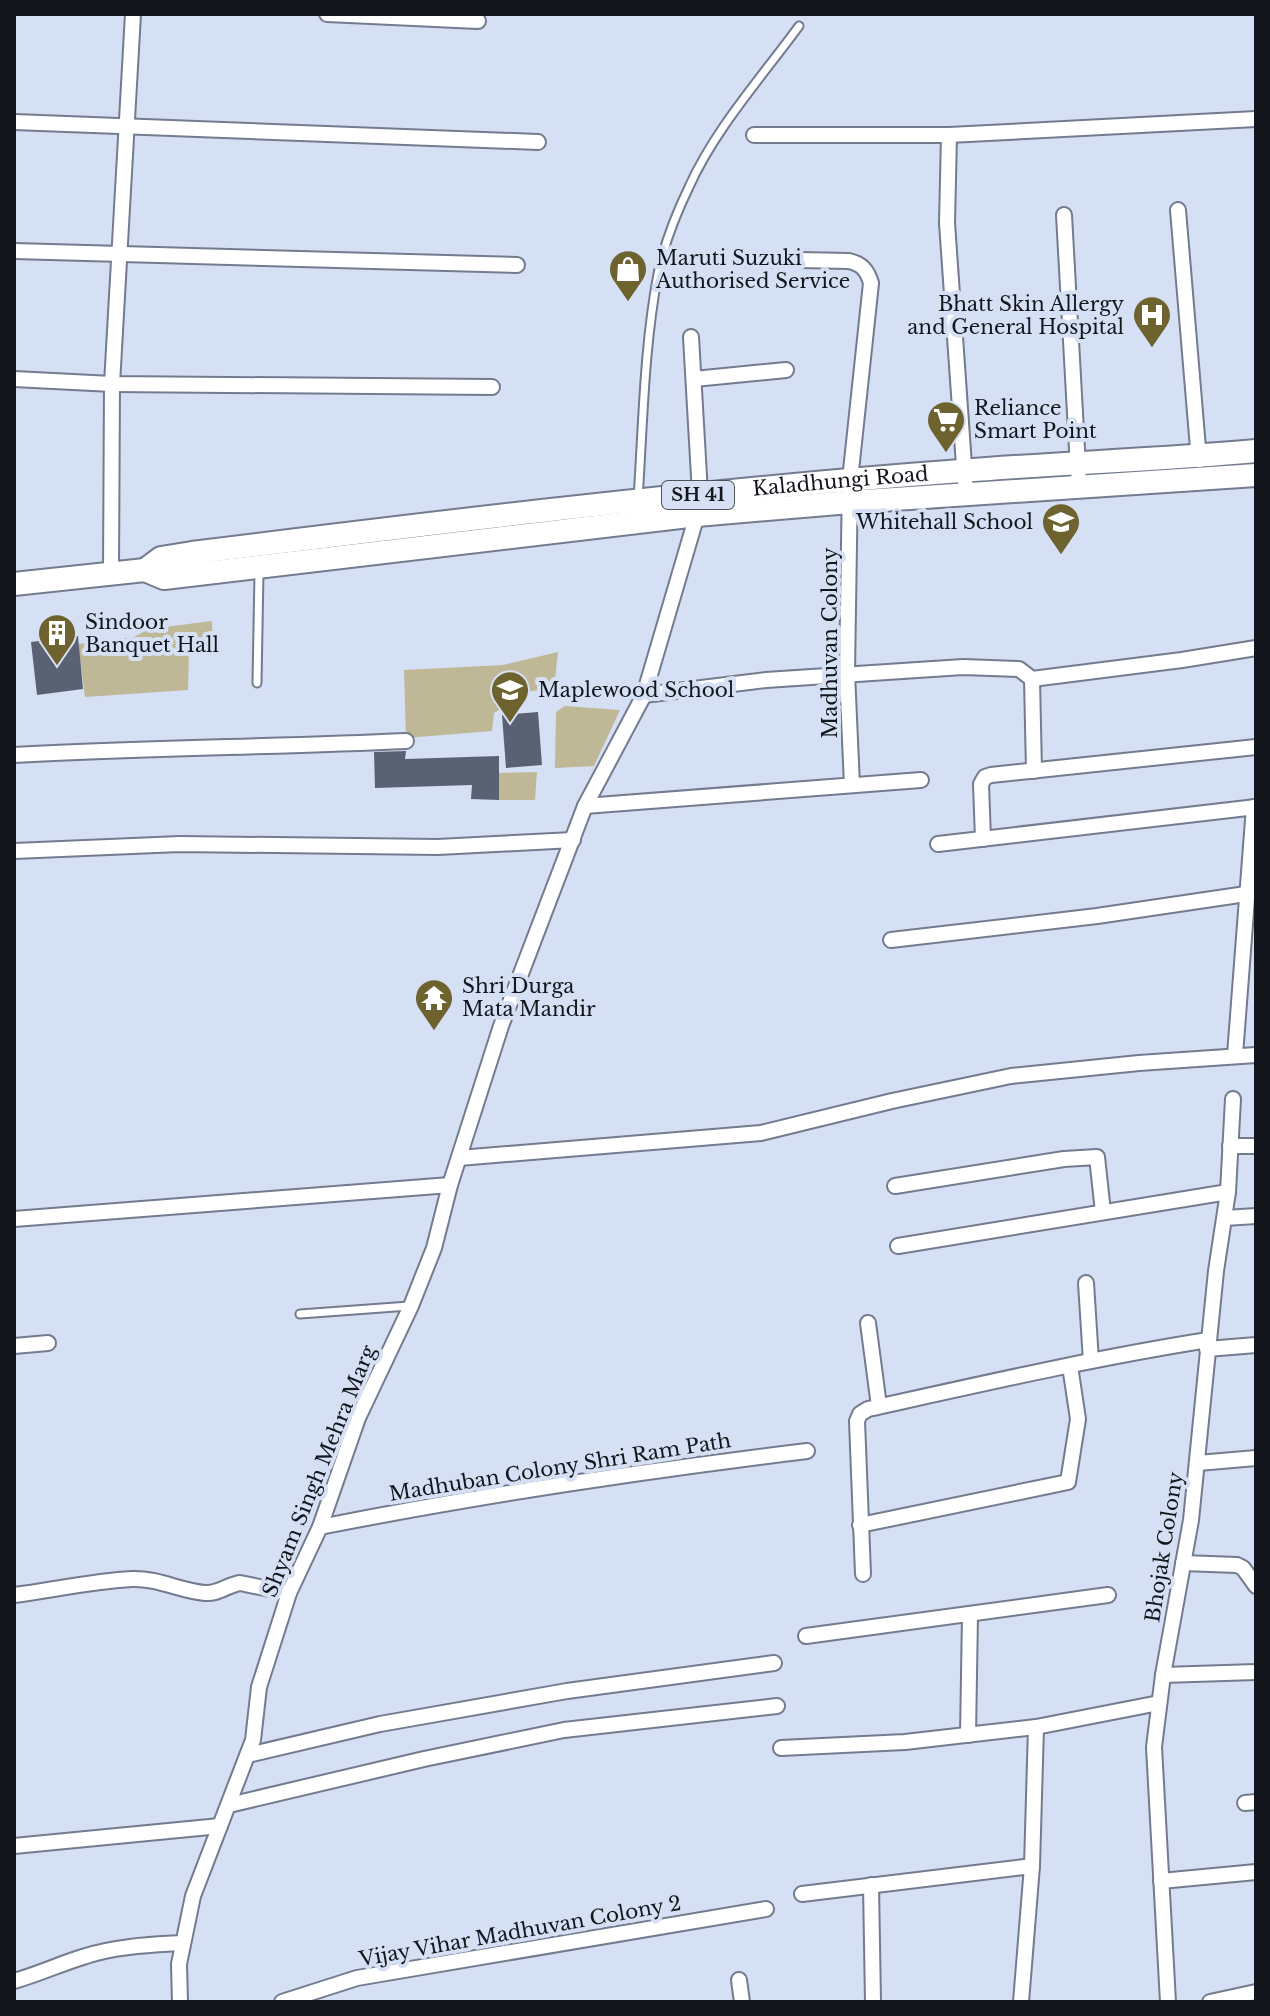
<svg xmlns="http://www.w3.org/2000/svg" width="1270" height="2016" font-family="'Libre Baskerville',serif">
	<rect width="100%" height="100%" fill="#d6e0f4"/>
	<g fill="#bfb897">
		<path d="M212 621 213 649H189L188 690 85 697 78 644 134 637 149 629Z"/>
		<path d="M558 652 554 689 531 691 494 713 492 731 406 738 404 670 503 665Z"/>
		<path d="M565 706 620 710 594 766 555 768 556 712Z"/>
		<path d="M537 772 535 800H499V773Z"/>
	</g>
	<g fill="#596173">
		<path d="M78 636 83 689 37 695 31 642Z"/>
		<path d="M538 712 542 765 506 768 502 715Z"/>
		<path d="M406 751 405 759 499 756V800L471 799 472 785 375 788 374 752Z"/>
	</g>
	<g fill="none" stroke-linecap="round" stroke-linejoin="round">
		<defs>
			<g id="service">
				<path d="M638 499C643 424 644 347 658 274 664 244 676 214 689 187 715 129 761 78 799 26"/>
				<path d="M257 683 259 572"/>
				<path d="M300 1314 409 1306"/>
			</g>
			<g id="minor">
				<path d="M327 14 478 21"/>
				<path d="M14 122 538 142"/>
				<path d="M754 135H949L1256 119"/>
				<path d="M949 135 947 223 966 494"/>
				<path d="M1178 210 1199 460"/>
				<path d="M1064 215 1079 485"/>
				<path d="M14 251 517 265"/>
				<path d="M748 259 849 261C862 264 867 270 871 283L850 480 847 673 852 785"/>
				<path d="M14 379 112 384 492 387"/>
				<path d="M694 379 786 370"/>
				<path d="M111 573 112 384 133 14"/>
				<path d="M1032 679 1034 771"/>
				<path d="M644 695 766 680 963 667 1019 669 1032 679 1182 660 1256 648"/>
				<path d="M14 755C145 748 275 747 406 741"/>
				<path d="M585 806 921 780"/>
				<path d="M983 839 981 784 985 777 991 775 1256 747"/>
				<path d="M938 844 1256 807"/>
				<path d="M14 851 180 844 438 847 573 840"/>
				<path d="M891 940 1097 916 1246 894"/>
				<path d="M1235 1055 1254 807"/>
				<path d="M1230 1146H1256"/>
				<path d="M459 1158 761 1133 892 1101 1011 1076 1139 1063 1256 1055"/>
				<path d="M895 1186 1064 1159 1097 1157 1103 1212"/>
				<path d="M1225 1218 1256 1216"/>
				<path d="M14 1219 450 1185"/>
				<path d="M898 1246 1228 1192"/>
				<path d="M1086 1283 1091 1361"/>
				<path d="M868 1323 879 1406"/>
				<path d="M14 1346 48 1343"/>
				<path d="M1207 1349 1256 1345"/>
				<path d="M1198 1463 1256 1458"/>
				<path d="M860 1525 1068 1482 1078 1419 1070 1366"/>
				<path d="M320 1527C481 1495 643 1471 807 1451"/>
				<path d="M1183 1563 1237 1565 1243 1568 1256 1586"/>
				<path d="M863 1574 857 1421 860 1414 868 1409C981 1384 1094 1358 1208 1340"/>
				<path d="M14 1595C53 1590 93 1581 132 1579 158 1578 180 1591 205 1593 219 1594 227 1585 240 1583L289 1593"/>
				<path d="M806 1636 1108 1595"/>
				<path d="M1163 1675 1256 1672"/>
				<path d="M968 1735 970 1615"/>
				<path d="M781 1748 905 1742 1036 1727 1159 1703"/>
				<path d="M248 1755 380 1724 567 1691 774 1663"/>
				<path d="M1245 1803 1256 1802"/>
				<path d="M229 1805 424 1759 564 1730 777 1706"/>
				<path d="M14 1846 220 1826"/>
				<path d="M1161 1881 1256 1872"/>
				<path d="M871 1885 873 2002"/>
				<path d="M802 1894 1032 1866"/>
				<path d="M739 1980 742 2002"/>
				<path d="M14 1981C39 1974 62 1963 86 1956 117 1946 150 1945 182 1943"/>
				<path d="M180 2002 179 1964 193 1896 253 1740 259 1687 289 1593 320 1527 358 1418 411 1306 434 1248 450 1185 501 1026 585 806 644 695 697 515 700 494 691 337"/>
				<path d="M282 2002 357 1978 766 1909"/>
				<path d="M1021 2002 1032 1866 1036 1727"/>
				<path d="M1168 2002 1154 1747 1163 1675 1191 1520 1216 1271 1228 1192 1233 1099"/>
				<path d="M1210 2002 1256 1992"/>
			</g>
			<g id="primary">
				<path id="s1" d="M145 570 161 558 192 553C448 521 704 490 961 471 1059 463 1158 460 1256 451"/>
				<path d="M14 584 145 570 164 578 697 515 850 502 1256 475"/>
			</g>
		</defs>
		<use href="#service" stroke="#737b8e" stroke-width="11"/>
		<use href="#minor" stroke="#737b8e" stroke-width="18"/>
		<use href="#primary" stroke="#737b8e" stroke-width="26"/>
		<use href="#service" stroke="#fff" stroke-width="7"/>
		<use href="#minor" stroke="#fff" stroke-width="14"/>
		<use href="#primary" stroke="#fff" stroke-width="22"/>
	</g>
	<defs>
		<symbol id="shop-pin" viewBox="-11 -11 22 30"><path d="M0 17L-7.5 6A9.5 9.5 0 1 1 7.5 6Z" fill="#6e632f" stroke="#d6e0f4"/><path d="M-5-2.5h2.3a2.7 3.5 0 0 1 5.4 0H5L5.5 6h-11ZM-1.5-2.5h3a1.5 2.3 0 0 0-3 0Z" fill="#fff"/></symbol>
		<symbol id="hospital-pin" viewBox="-11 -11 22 30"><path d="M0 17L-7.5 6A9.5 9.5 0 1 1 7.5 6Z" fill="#6e632f" stroke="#d6e0f4"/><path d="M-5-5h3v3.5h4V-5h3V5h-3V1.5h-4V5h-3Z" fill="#fff"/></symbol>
		<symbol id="supermarket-pin" viewBox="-11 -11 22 30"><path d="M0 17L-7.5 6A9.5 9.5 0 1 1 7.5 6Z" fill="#6e632f" stroke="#d6e0f4"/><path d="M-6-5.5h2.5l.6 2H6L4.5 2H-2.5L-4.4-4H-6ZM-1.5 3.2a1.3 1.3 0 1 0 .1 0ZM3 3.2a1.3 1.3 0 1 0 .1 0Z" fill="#fff"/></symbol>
		<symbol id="school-pin" viewBox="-11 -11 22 30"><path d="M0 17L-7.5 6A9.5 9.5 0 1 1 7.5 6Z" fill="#6e632f" stroke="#d6e0f4"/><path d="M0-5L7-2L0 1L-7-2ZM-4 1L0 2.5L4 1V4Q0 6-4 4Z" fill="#fff"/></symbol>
		<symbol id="building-pin" viewBox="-11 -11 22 30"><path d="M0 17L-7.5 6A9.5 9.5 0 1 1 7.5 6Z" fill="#6e632f" stroke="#d6e0f4"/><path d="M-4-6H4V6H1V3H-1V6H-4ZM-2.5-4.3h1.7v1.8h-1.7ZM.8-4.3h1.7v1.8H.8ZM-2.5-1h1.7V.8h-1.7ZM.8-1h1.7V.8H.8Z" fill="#fff"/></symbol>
		<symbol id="temple-pin" viewBox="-11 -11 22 30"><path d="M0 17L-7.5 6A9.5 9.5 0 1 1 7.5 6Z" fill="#6e632f" stroke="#d6e0f4"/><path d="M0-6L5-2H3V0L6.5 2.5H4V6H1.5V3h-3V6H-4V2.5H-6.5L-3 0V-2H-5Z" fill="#fff"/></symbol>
	</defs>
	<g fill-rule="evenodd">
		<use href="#shop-pin" x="606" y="247" width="44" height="60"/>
		<use href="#hospital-pin" x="1130" y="293" width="44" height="60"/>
		<use href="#supermarket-pin" x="924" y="398" width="44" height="60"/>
		<use href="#school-pin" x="1039" y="500" width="44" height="60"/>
		<use href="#building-pin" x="35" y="611" width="44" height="60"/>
		<use href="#school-pin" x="488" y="668" width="44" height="60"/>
		<use href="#temple-pin" x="412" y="976" width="44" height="60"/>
	</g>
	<g text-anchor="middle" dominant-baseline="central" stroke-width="8" stroke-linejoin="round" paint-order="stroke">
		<rect fill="#d6e0f4" stroke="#4e535e" stroke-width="2" x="662" y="481" width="72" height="28" rx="6"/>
		<g font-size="18" font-weight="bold" fill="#13161d">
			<text x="698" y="495">SH 41</text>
		</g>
		<g font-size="20" fill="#13161d" stroke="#d6e0f4" text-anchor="start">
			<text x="656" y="258">Maruti Suzuki<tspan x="656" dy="23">Authorised Service</tspan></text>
			<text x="1124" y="304" text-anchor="end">Bhatt Skin Allergy<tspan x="1124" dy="23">and General Hospital</tspan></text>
			<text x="974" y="408">Reliance<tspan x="974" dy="23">Smart Point</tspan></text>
			<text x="1033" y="522" text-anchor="end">Whitehall School</text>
			<text x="85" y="622">Sindoor<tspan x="85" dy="23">Banquet Hall</tspan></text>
			<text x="538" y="690">Maplewood School</text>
			<text x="462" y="986">Shri Durga<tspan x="462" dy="23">Mata Mandir</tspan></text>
		</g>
		<g font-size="20" fill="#13161d" stroke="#d6e0f4">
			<text stroke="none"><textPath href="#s1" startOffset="704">Kaladhungi Road</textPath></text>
			<text transform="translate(830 643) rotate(-90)">Madhuvan Colony</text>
			<text transform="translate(560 1467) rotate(-9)">Madhuban Colony Shri Ram Path</text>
			<text transform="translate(319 1471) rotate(-68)">Shyam Singh Mehra Marg</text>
			<text transform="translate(1164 1547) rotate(-81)">Bhojak Colony</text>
			<text transform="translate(520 1931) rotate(-10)">Vijay Vihar Madhuvan Colony 2</text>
		</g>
	</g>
	<rect width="1270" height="2016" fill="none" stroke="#13161d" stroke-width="32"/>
</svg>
